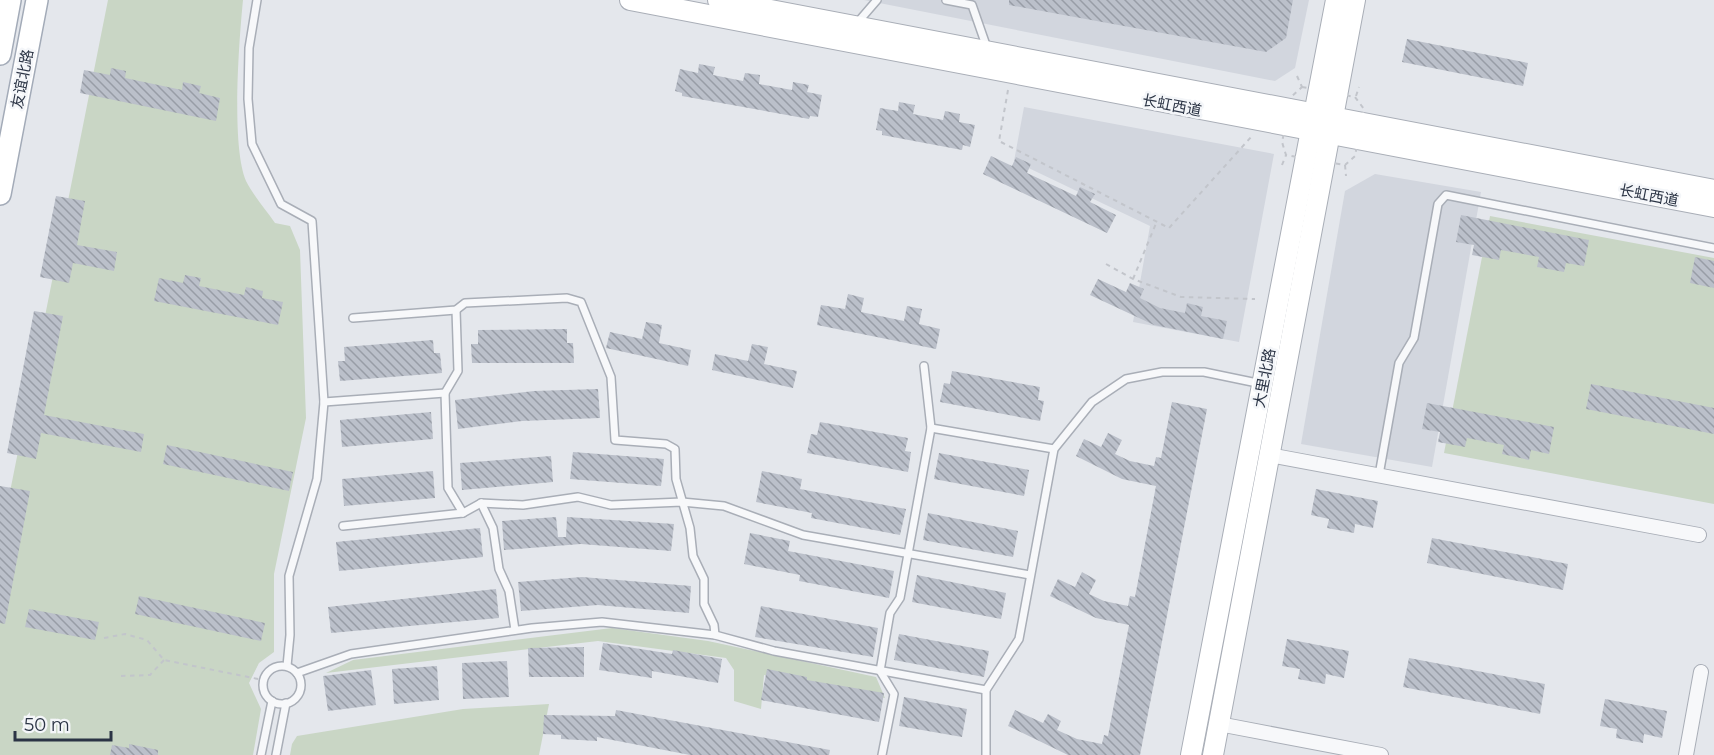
<svg xmlns="http://www.w3.org/2000/svg" width="1714" height="755" font-family="Montserrat,'Noto Sans SC',sans-serif">
	<defs>
		<pattern id="building-back-hatch" width="6" height="6" patternUnits="userSpaceOnUse" patternTransform="scale(1.5)"><rect width="6" height="6" fill="#bbc0ca"/><path d="M-1 5l2 2M0 0l6 6M5-1l2 2" fill="none" stroke="#989da6"/></pattern>
	</defs>
	<rect width="100%" height="100%" fill="#e4e7ec"/>
	<g fill="#d2d6de">
		<path d="M864 0H1309L1295 68 1275 81Z"/>
		<path d="M1024 107 1274 154 1239 342 1133 322 1150 226 1014 161Z"/>
		<path d="M1375 174 1481 192 1432 467 1301 444 1345 191Z"/>
	</g>
	<g fill="#c9d6c5">
		<path d="M108 0H243C239 41 231 145 246 181 253 195 266 210 275 223L290 226 300 250 306 418 274 574V652L259 663 249 683 261 709 253 755H0V542Z"/>
		<path d="M1490 216 1714 258V504L1444 453Z"/>
		<path d="M612 628 708 641 876 677 885 698 764 675 761 709 734 701V670L726 658 598 641 326 673 353 660Z"/>
		<path d="M549 704 539 755H290L292 744 297 736 463 709Z"/>
	</g>
	<g fill="url(#building-back-hatch)">
		<path d="M1009 0H1293L1286 38 1266 52 1009 5Z"/>
		<path d="M1407 39 1528 63 1523 86 1402 62Z"/>
		<path d="M699 64 715 67 713 75 743 81 745 73 760 75 759 84 792 90 793 82 809 85 807 92 822 95 818 117 810 116 809 119 682 96V93L675 91 680 69 698 73Z"/>
		<path d="M111 68 126 71 125 78 182 90 183 82 201 86 199 93 220 98 216 121 80 93 84 70 110 75Z"/>
		<path d="M899 102 915 105 913 114 943 120 945 111 960 114 959 122 975 125 970 147 963 145 962 150 882 135V131L876 130 880 108 898 111Z"/>
		<path d="M991 156 1012 166 1016 157 1031 164 1027 173 1076 196 1080 187 1095 194 1090 202 1116 215 1107 233 983 174Z"/>
		<path d="M56 196 85 201 77 245 117 252 114 271 73 263 69 283 40 277Z"/>
		<path d="M1461 215 1589 240 1584 266 1566 263 1564 272 1537 267 1539 257 1501 250 1499 260 1472 255 1474 245 1456 242Z"/>
		<path d="M1695 257 1714 261V288L1690 283Z"/>
		<path d="M185 275 201 278 199 286 244 295 246 287 263 291 262 298 283 302 278 325 154 301 159 278 183 283Z"/>
		<path d="M1098 279 1126 292 1130 283 1144 289 1140 298 1160 308 1185 313 1187 303 1203 307 1201 316 1227 321 1223 339 1154 325 1090 295Z"/>
		<path d="M848 294 864 298 861 312 904 321 907 306 922 309 919 324 940 329 936 349 817 325 821 305 845 309Z"/>
		<path d="M34 311 63 316 44 415 144 434 141 452 41 433 36 459 7 453Z"/>
		<path d="M646 322 662 325 659 343 691 350 688 366 606 348 610 332 642 339Z"/>
		<path d="M567 329V343H573L574 363H472L471 344H478V330Z"/>
		<path d="M433 340 434 353H440L442 373 340 381 338 361H345L344 347Z"/>
		<path d="M752 344 768 347 764 364 797 371 793 388 712 370 715 354 748 361Z"/>
		<path d="M952 371 1040 387 1038 400 1044 401 1040 421 940 402 944 383 950 384Z"/>
		<path d="M1591 384 1714 408V434L1586 409Z"/>
		<path d="M598 389 600 418 522 421 458 429 455 400 534 391Z"/>
		<path d="M1172 402 1207 409 1140 755H1068L1008 726 1015 710 1043 723 1048 714 1061 721 1057 730 1077 739 1102 744 1104 735 1108 736 1129 625 1096 618 1050 596 1058 579 1075 587 1082 572 1096 580 1089 594 1104 601 1128 606 1130 596 1135 597 1156 486 1122 479 1076 456 1084 439 1101 447 1108 433 1122 440 1115 454 1130 461 1154 466 1156 457 1161 458Z"/>
		<path d="M1427 403 1554 427 1549 454 1531 450 1529 460 1502 454 1504 445 1467 438 1465 447 1438 442 1440 432 1422 429Z"/>
		<path d="M431 412 433 439 342 447 340 420Z"/>
		<path d="M820 422 908 438 905 451 911 452 908 472 807 453 811 434 817 435Z"/>
		<path d="M167 445 293 472 289 491 163 464Z"/>
		<path d="M573 452 664 459 661 486 570 479Z"/>
		<path d="M939 453 1029 470 1024 496 934 479Z"/>
		<path d="M551 456 553 482 462 490 460 463Z"/>
		<path d="M433 471 435 498 344 506 342 479Z"/>
		<path d="M762 471 802 479 800 489 906 509 900 535 811 518 812 513 756 502Z"/>
		<path d="M0 486 30 491 5 624 0 623Z"/>
		<path d="M1316 489 1378 501 1373 528 1355 524 1354 533 1327 528 1329 519 1311 515Z"/>
		<path d="M928 513 1018 531 1013 557 923 540Z"/>
		<path d="M556 517 558 537H566L567 517 674 524 671 551 581 544 504 550 502 521Z"/>
		<path d="M480 528 483 557 339 571 336 542Z"/>
		<path d="M750 533 790 541 788 551 894 571 889 598 799 581 800 575 744 564Z"/>
		<path d="M1432 538 1568 564 1563 590 1427 563Z"/>
		<path d="M917 575 1006 593 1001 619 912 602Z"/>
		<path d="M582 577 691 586 689 613 598 605 521 611 518 582Z"/>
		<path d="M496 589 499 618 331 633 328 607Z"/>
		<path d="M139 596 265 623 261 641 135 614Z"/>
		<path d="M761 606 878 628 873 657 755 637Z"/>
		<path d="M29 609 99 622 95 640 25 627Z"/>
		<path d="M899 634 989 651 984 677 894 660Z"/>
		<path d="M1287 639 1349 651 1344 678 1326 674 1325 684 1298 679 1300 669 1282 666Z"/>
		<path d="M603 643 672 654 673 650 722 659 718 683 652 671V678L599 670Z"/>
		<path d="M584 647V677H529L528 648Z"/>
		<path d="M1409 658 1545 684 1540 714 1403 687Z"/>
		<path d="M507 661 509 697 463 699 462 663Z"/>
		<path d="M437 666 439 700 394 704 392 669Z"/>
		<path d="M767 669 807 677V680L884 693 879 722 761 700Z"/>
		<path d="M371 670 376 705 328 711 323 676Z"/>
		<path d="M904 697 967 709 962 737 899 726Z"/>
		<path d="M1605 699 1667 711 1662 738 1644 734 1643 743 1616 738 1617 729 1600 726Z"/>
		<path d="M616 710 830 750 829 755H690L597 737V741L561 739V735L543 734 544 715 615 716Z"/>
		<path d="M129 744 158 750V755H110L112 745 129 748Z"/>
	</g>
	<g fill="none" stroke-linecap="round" stroke-linejoin="round">
		<defs>
			<g id="service">
				<path d="M257 0 249 48 248 99 252 144 281 204 312 221 324 402 317 479 289 576 290 635 287 666"/>
				<path d="M946 0 972 5 987 48"/>
				<path d="M858 22 877 0"/>
				<path d="M456 310 458 371 445 393 448 488 463 513"/>
				<path d="M353 318 456 310 465 303 567 298 581 302 611 377 615 440 666 444 675 449 676 479 690 528 693 556 704 579V604L714 625 715 635"/>
				<path d="M324 402 445 393"/>
				<path d="M931 428 1054 449"/>
				<path d="M1379 475 1399 363 1414 338 1438 204 1446 195 1714 248"/>
				<path d="M481 503 493 528 499 569 509 591 515 630"/>
				<path d="M343 526 463 513 481 503 523 505 578 497 611 505 682 502 724 506 803 535 1030 575"/>
				<circle cx="282" cy="685" r="19"/>
				<path d="M297 673 351 654 532 628 602 622 715 635 774 651 986 690"/>
				<path d="M261 755 272 701"/>
				<path d="M276 755 286 703"/>
				<path d="M882 755 894 694 880 671 890 613 900 598 931 428 924 366"/>
				<path d="M986 755V690L1019 639 1054 449 1092 402 1126 379 1162 372H1204L1262 384"/>
			</g>
			<g id="minor">
				<path d="M1269 455 1699 535"/>
				<path d="M1219 724 1381 755"/>
				<path d="M1686 755 1701 672"/>
			</g>
			<g id="secondary">
				<path d="M630 0 1714 207"/>
				<path d="M718 0 1714 190"/>
				<path d="M1191 755 1336 0"/>
				<path d="M1213 755 1355 0"/>
			</g>
			<g id="primary">
				<path d="M0 54 10 0"/>
				<path d="M0 194 37 0"/>
			</g>
		</defs>
		<use href="#service" stroke="#a9aeb7" stroke-width="10"/>
		<use href="#minor" stroke="#a9aeb7" stroke-width="16"/>
		<use href="#secondary" stroke="#a9aeb7" stroke-width="22"/>
		<use href="#primary" stroke="#a3abb8" stroke-width="24"/>
		<g stroke="#c2c5cb" stroke-width="2" stroke-dasharray="4.5 4.5" stroke-linecap="butt">
			<path d="M1297 76 1302 87"/>
			<path d="M1302 87 1355 97 1364 109 1355 156 1345 165 1286 155 1282 142 1292 96Z"/>
			<path d="M1008 90 999 141 1169 228 1252 136"/>
			<path d="M1356 96 1359 87"/>
			<path d="M1282 165 1286 155"/>
			<path d="M1345 165 1346 176"/>
			<path d="M1106 264 1133 279 1181 297 1255 299"/>
			<path d="M1133 279 1157 221"/>
			<path d="M104 638 125 634 147 640 164 660 263 680"/>
			<path d="M121 676 150 675 164 660"/>
		</g>
		<use href="#service" stroke="#f7f8fa" stroke-width="7"/>
		<use href="#minor" stroke="#f7f8fa" stroke-width="14"/>
		<use href="#secondary" stroke="#fff" stroke-width="20"/>
		<use href="#primary" stroke="#fff" stroke-width="21"/>
	</g>
	<g text-anchor="middle" dominant-baseline="central" stroke-width="5" stroke-linejoin="round" paint-order="stroke">
		<g font-size="15" fill="#2b3445" stroke="#f4f6f9">
			<text transform="translate(22 79) rotate(-79)">友谊北路</text>
			<text transform="translate(1172 105) rotate(11)">长虹西道</text>
			<text transform="translate(1649 195) rotate(11)">长虹西道</text>
			<text transform="translate(1264 378) rotate(-79)">大里北路</text>
		</g>
	</g>
	<path d="M15 731v9h96v-9" fill="none" stroke="#2b3445" stroke-width="3"/>
	<text x="24" y="731" font-size="18" fill="#2b3445" stroke="#f4f6f9" stroke-width="4.5" paint-order="stroke">50 m</text>
</svg>
